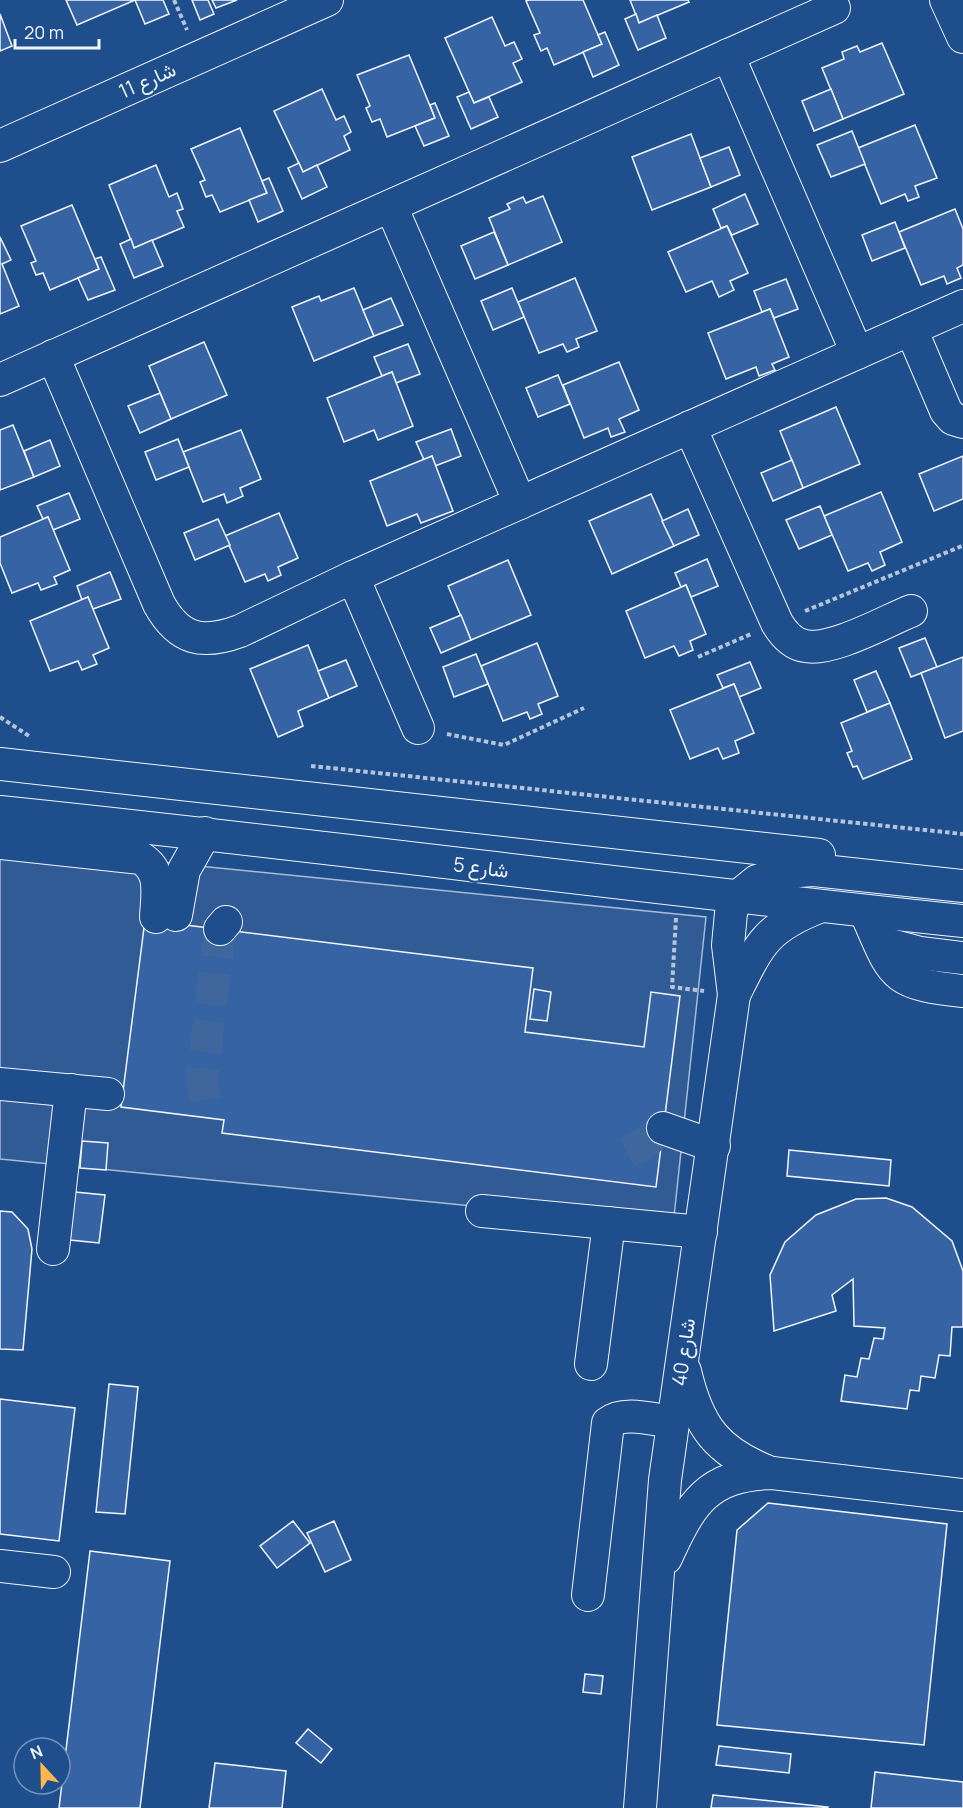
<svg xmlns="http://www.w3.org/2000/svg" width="963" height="1808" font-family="Manrope,Vazirmatn,sans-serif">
	<rect width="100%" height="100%" fill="#1f4e8c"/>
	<path fill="#305b95" stroke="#a8bbd7" stroke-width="1.5" d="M0 846 706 917 673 1226 0 1159Z"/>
	<g fill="#3563a3" stroke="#f2f6ff" stroke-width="1.5">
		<path d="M66 0H135L77 25Z"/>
		<path d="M135 0H163L169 14 145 24Z"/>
		<path d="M192 0H208L214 14 200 20Z"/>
		<path d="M212 0H237L216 8Z"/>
		<path d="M529 0H583L602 44 554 65 547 48 541 51 534 35 540 33 526 1Z"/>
		<path d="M630 0H688L689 2 639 23Z"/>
		<path d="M0 14 12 46 0 51Z"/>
		<path d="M636 14 639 23 657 15 666 38 638 50 625 19Z"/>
		<path d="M492 17 505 46 514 42 522 59 513 63 522 82 474 103 445 38Z"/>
		<path d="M605 32 619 65 593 77 583 52 602 44 598 35Z"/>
		<path d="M882 43 904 94 843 119 822 68 844 59 842 52 857 46 860 52Z"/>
		<path d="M409 55 435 118 387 137 380 119 372 122 366 108 370 106 357 75Z"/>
		<path d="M322 89 336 120 344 116 351 132 344 136 350 150 303 172 274 111Z"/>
		<path d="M831 89 843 119 814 131 802 101Z"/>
		<path d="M469 92 474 103 489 97 498 117 471 129 457 97Z"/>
		<path d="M435 103 449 136 424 146 415 126 435 118 430 105Z"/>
		<path d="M915 125 937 178 915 186 919 197 908 201 905 194 881 204 858 148Z"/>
		<path d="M240 128 267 193 220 212 212 195 206 197 200 182 205 180 191 149Z"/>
		<path d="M852 131 865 164 831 177 817 145Z"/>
		<path d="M691 134 711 187 652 210 632 157Z"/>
		<path d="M729 147 740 175 711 187 700 158Z"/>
		<path d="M299 163 303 172 317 165 327 187 302 199 288 168Z"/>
		<path d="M156 165 169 197 177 193 183 209 177 211 184 227 134 248 109 185Z"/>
		<path d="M269 178 283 211 258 222 249 200 267 193 262 181Z"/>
		<path d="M745 194 758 224 732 235 727 226 721 228 713 209Z"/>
		<path d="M543 196 562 242 508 265 489 218 510 209 507 204 523 197 526 203Z"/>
		<path d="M72 205 99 269 50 290 43 273 36 275 31 263 36 261 21 226Z"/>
		<path d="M955 209 963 229V265L957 268 961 278 947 284 944 276 921 285 899 232Z"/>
		<path d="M895 222 905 248 872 261 862 235Z"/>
		<path d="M727 226 748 273 730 281 734 290 719 297 712 281 686 292 668 252Z"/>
		<path d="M494 232 508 265 475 279 461 246Z"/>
		<path d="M0 237 11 260 2 264 19 306 0 314Z"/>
		<path d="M131 239 134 248 152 240 163 266 134 278 120 244Z"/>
		<path d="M101 257 115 290 88 300 78 278 99 269 95 259Z"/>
		<path d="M575 278 597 331 576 339 579 347 567 352 563 344 539 353 518 302Z"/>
		<path d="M786 279 798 309 774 318 770 309 762 312 754 291Z"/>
		<path d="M354 288 374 336 314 361 292 307 319 296 321 301Z"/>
		<path d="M512 288 524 317 493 330 481 301Z"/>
		<path d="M391 298 403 325 374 336 363 310Z"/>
		<path d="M770 309 789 357 772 364 775 370 759 376 756 367 726 379 708 333Z"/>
		<path d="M204 342 227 395 171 419 149 366Z"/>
		<path d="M408 344 420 374 396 383 392 372 382 376 374 357Z"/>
		<path d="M619 362 639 410 619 419 625 432 611 437 608 428 584 438 563 385Z"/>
		<path d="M392 372 413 426 378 440 374 430 344 442 327 398Z"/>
		<path d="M558 375 570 404 538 417 526 388Z"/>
		<path d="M160 393 171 419 140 433 128 406Z"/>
		<path d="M836 407 860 464 803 488 780 431Z"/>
		<path d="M13 425 34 477 0 490V430Z"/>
		<path d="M451 429 461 456 435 466 432 456 424 460 416 442Z"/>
		<path d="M241 430 261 479 240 488 243 496 227 503 224 494 203 502 183 452Z"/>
		<path d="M178 439 189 467 156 480 145 452Z"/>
		<path d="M50 440 60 466 34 477 24 451Z"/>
		<path d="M432 456 453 511 421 523 417 514 387 526 370 481Z"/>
		<path d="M963 456V499L934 511 919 474Z"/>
		<path d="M792 460 803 488 773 501 761 473Z"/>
		<path d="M881 492 902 542 880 552 885 565 872 571 868 563 848 571 824 516Z"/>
		<path d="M69 493 80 519 53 530 48 517 43 519 37 506Z"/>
		<path d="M651 494 674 546 612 574 589 521Z"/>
		<path d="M820 506 832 535 799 549 786 520Z"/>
		<path d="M688 509 699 535 674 546 662 521Z"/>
		<path d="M279 513 298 558 278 567 281 575 268 581 265 574 245 582 225 536Z"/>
		<path d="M48 517 70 570 54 577 57 584 41 590 38 583 12 593 0 563V537Z"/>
		<path d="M218 519 230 545 195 560 184 533Z"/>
		<path d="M707 559 718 586 691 597 686 585 681 587 675 573Z"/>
		<path d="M508 560 531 615 471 640 448 586Z"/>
		<path d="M110 572 121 599 93 609 88 597 82 600 77 586Z"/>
		<path d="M686 585 706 634 690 641 693 650 679 656 674 646 645 658 626 611Z"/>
		<path d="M88 597 109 648 93 655 97 664 82 670 78 661 50 671 30 621Z"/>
		<path d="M461 615 471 640 441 653 430 628Z"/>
		<path d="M925 638 937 667 911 677 899 648Z"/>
		<path d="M537 643 558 696 538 704 542 714 530 719 527 712 503 721 481 666Z"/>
		<path d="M308 645 329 698 298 711 303 726 278 737 250 669Z"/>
		<path d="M476 654 488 684 454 697 443 667Z"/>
		<path d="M963 657V731L945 738 921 673Z"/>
		<path d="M346 660 357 686 329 698 318 671Z"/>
		<path d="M750 662 761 688 739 697 734 684 723 688 717 675Z"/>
		<path d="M876 671 890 703 867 712 854 680Z"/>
		<path d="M734 684 754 733 735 741 739 753 723 759 718 748 690 759 670 710Z"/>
		<path d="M890 703 912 759 863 779 857 766 853 767 847 753 852 751 841 723Z"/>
		<path d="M145 920 533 968 525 1032 644 1047 651 992 680 996 656 1187 222 1133 224 1120 121 1107Z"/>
		<path d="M534 989 551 992 547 1021 530 1019Z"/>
		<path d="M82 1141 108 1143 106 1170 80 1168Z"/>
		<path d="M789 1150 891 1160 889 1186 787 1176Z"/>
		<path d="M75 1192 105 1195 99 1243 70 1240Z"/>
		<path d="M886 1198 912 1207 952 1241 963 1271V1327H952L950 1356 939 1355 935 1378 921 1376 919 1391 910 1390 907 1409 841 1401 845 1375 857 1377 861 1358 869 1359 874 1338 883 1339 885 1328 854 1326 853 1279 832 1295 836 1311 774 1331 770 1275 785 1242 816 1215 856 1199Z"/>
		<path d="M0 1211 12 1212 28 1229 32 1249 23 1350 0 1349Z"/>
		<path d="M109 1384 138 1387 125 1514 96 1512Z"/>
		<path d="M0 1399 75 1408 59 1541 0 1534Z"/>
		<path d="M768 1503 947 1524 924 1745 717 1725 737 1530Z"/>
		<path d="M293 1521 310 1543 277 1568 260 1546Z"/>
		<path d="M334 1521 351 1560 325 1572 307 1533Z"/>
		<path d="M90 1551 170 1561 140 1808H59Z"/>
		<path d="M585 1674 603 1676 601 1694 583 1692Z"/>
		<path d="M308 1729 332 1749 321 1763 296 1743Z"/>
		<path d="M719 1746 791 1754 789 1773 716 1765Z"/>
		<path d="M215 1763 286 1771 282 1808H209Z"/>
		<path d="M875 1772 963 1782V1808H871Z"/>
		<path d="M713 1795 828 1807 827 1808H711Z"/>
	</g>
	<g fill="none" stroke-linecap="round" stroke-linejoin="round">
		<g stroke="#3f679d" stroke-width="32" stroke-dasharray="32 16" stroke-linecap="butt">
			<path d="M205 1100 202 1081 220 929"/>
			<path d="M627 1153 645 1143 663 1128"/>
		</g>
		<defs>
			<g id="minor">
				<path d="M946 0 963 37"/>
				<path d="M728 55 857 353"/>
				<path d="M0 146 327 0"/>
				<path d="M391 206 520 503"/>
				<path d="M911 329 946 411 953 419 963 422"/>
				<path d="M53 356 159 604C179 640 202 645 240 631L353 577 963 306"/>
				<path d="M0 380 834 8"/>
				<path d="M690 427 777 623C783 633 792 644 805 646 831 652 886 621 911 611"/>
				<path d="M353 577 418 728"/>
				<path d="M0 764 819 855"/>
				<path d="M0 812C321 845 642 888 963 921"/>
				<path d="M0 843 141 858C163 872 157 894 156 917"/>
				<path d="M865 911C894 976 889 983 963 991"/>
				<path d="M176 915 184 870 205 833"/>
				<path d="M220 929 226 922"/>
				<path d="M879 942 920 953 963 958"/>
				<path d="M734 995C759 945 765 928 819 907"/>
				<path d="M0 1084 108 1094"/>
				<path d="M663 1128 714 1146"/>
				<path d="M482 1211 701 1232"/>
				<path d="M53 1249 71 1090"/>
				<path d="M591 1364 609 1223"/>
				<path d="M685 1371C698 1427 717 1452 771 1473"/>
				<path d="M666 1558C691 1503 707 1475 772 1473L963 1495"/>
				<path d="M0 1566 54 1572"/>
				<path d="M588 1595 608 1423C624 1410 654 1420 673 1422"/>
				<path d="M640 1808 665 1480 734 995 728 945 731 913 736 898 757 881 784 872 814 870 963 886"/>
			</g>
		</defs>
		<use href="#minor" stroke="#f2f6ff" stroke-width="34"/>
		<g stroke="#b3c4dc" stroke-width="4" stroke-dasharray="4.5 3" stroke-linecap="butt">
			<path d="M174 0 187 30"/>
			<path d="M805 611 962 546"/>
			<path d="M698 657 751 634"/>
			<path d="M0 717 29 736"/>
			<path d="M447 734 504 745 584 708"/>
			<path d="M311 766 963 834"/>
			<path d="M676 918 672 987 704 991"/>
		</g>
		<use href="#minor" stroke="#1f4e8c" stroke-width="32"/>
	</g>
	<g text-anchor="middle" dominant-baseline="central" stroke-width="4.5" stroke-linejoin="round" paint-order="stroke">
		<g font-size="20" fill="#f2f6ff" stroke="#1f4e8c">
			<text transform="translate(147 80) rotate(-24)">شارع 11</text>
			<text transform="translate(481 867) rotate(7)">شارع 5</text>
			<text transform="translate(683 1352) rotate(-82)">شارع 40</text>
		</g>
	</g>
	<g transform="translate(42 1766) rotate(338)"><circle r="28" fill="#1f4e8c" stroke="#7391ba" stroke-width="1.5"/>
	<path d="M0-4.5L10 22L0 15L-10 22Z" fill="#ffb74d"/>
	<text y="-9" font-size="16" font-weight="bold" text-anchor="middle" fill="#f2f6ff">N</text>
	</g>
	<path d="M15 39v9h84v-9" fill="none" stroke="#f2f6ff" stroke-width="3"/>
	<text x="24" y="39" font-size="18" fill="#f2f6ff" stroke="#1f4e8c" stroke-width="4.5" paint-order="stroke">20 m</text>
</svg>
